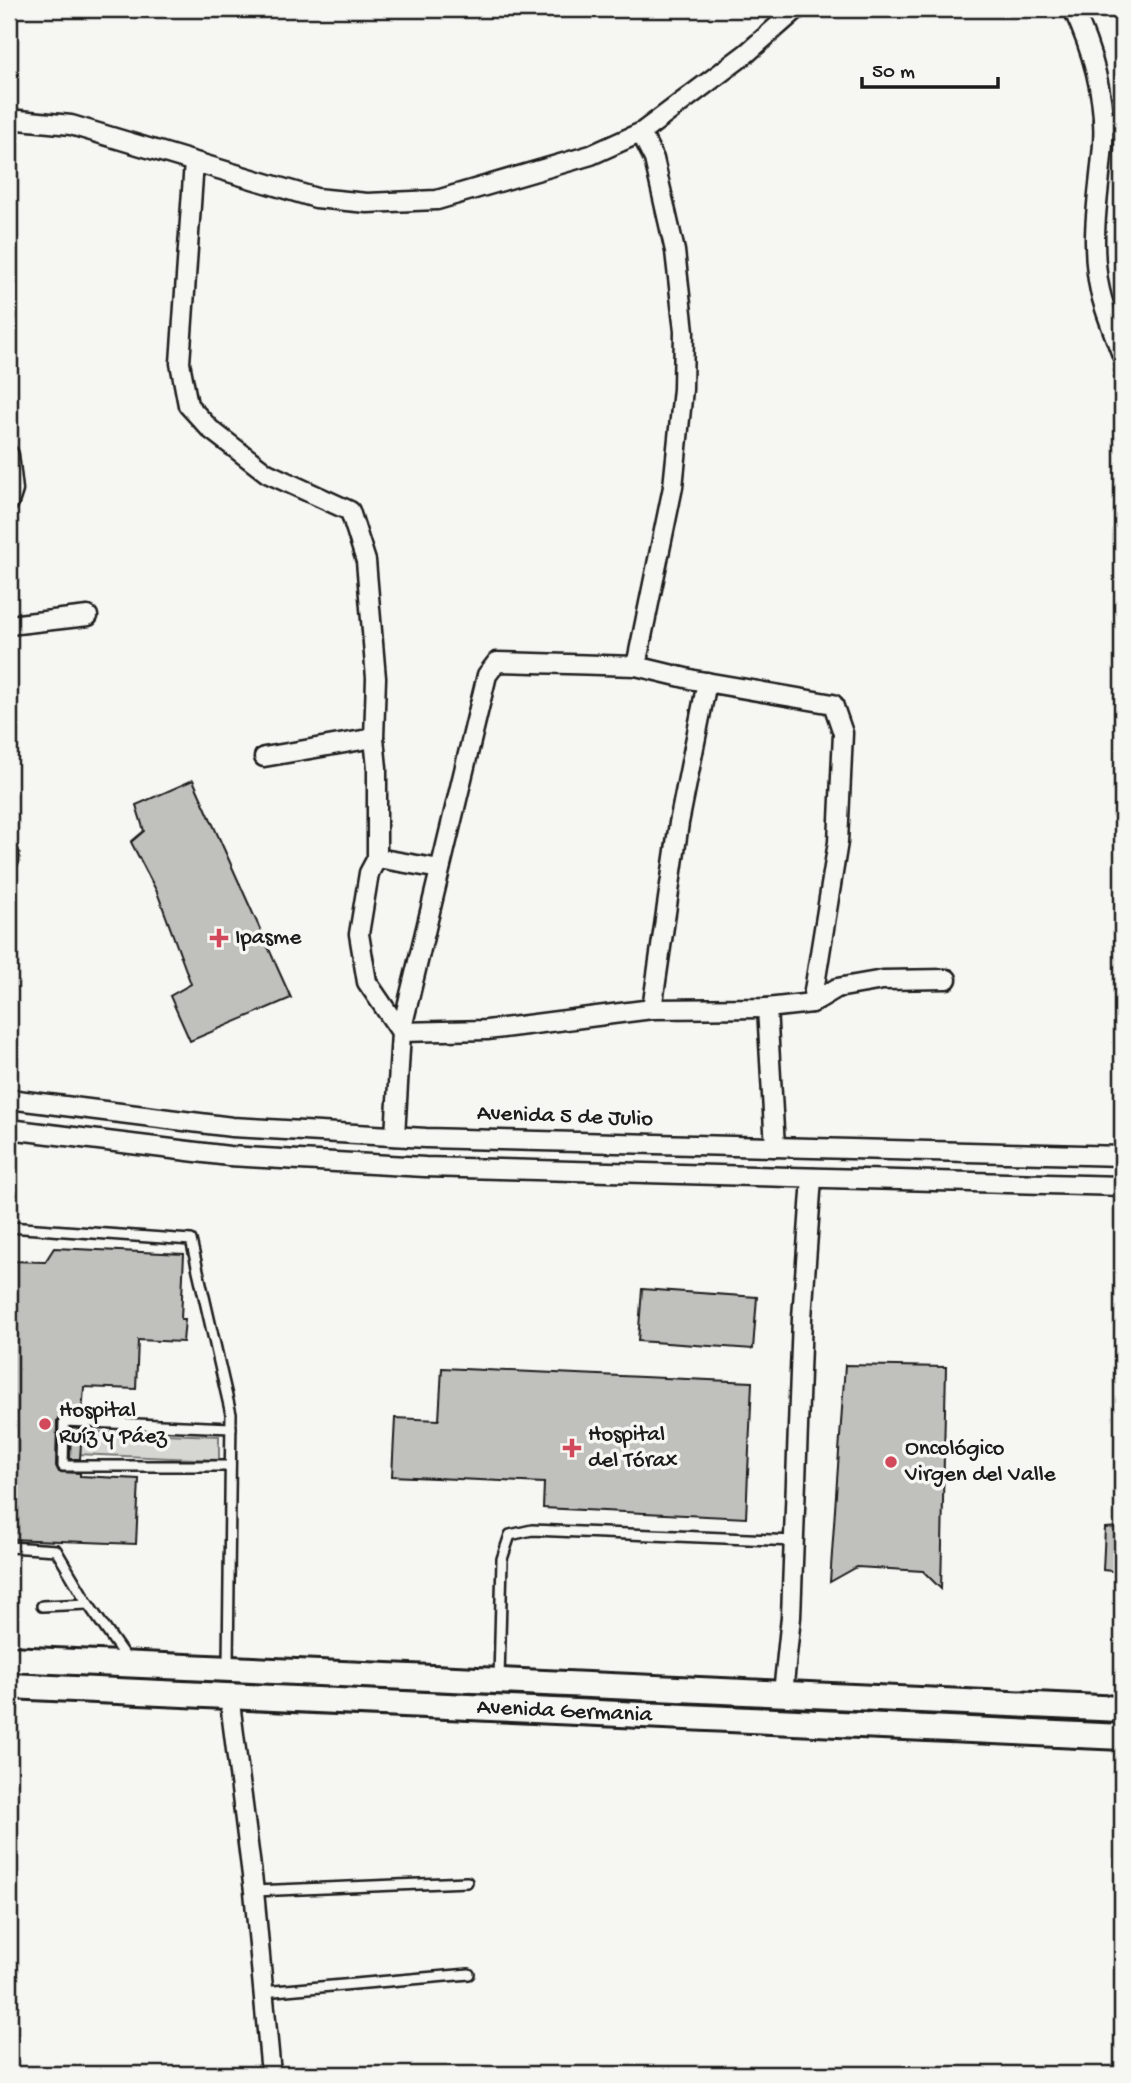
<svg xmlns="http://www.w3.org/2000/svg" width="1131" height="2083" font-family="'Gochi Hand',sans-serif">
	<rect width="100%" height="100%" fill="#f6f6f2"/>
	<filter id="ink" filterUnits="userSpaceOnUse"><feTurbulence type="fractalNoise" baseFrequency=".0143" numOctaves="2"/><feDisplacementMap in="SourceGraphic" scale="14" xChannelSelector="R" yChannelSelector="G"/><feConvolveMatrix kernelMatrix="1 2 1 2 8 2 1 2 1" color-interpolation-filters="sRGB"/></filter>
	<g filter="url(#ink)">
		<path fill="#d6d6d2" stroke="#797977" stroke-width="2" d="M77 1431 219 1436V1460L76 1454Z"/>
		<g fill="#c0c0bd" stroke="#1c1c1c" stroke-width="2">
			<path d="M193 780 291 998 190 1041 170 996 191 984 157 892 131 842 144 831 136 805Z"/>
			<path d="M54 1248 184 1254 181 1319H185L183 1342 138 1340 136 1389 84 1387 82 1415 64 1414 57 1420 56 1466 59 1472 80 1473V1476L139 1479 136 1544 9 1539V1261L45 1262Z"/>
			<path d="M642 1289 757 1297 753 1349 638 1341Z"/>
			<path d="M845 1365 946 1367 941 1589 923 1571 857 1567 830 1582Z"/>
			<path d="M442 1368 752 1382 746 1518 543 1508 544 1483 392 1476 395 1418 439 1420Z"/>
			<path d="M71 1428 82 1429 80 1459H70Z"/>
			<path d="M1122 1527V1572L1103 1570 1105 1528Z"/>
		</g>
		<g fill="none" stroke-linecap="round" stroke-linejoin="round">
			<defs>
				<g id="lane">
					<path d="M9 1227 191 1240 231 1414 228 1666"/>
					<path d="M230 1466H63L64 1421 231 1428"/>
					<path d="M9 1547 56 1550 88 1604 128 1661"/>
					<path d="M42 1606 88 1604"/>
					<path d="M499 1679 502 1559 510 1535 532 1530 794 1541"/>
					<path d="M254 1891 467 1882"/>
					<path d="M263 1992 469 1974"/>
				</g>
				<g id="street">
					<path d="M1073 9C1093 52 1106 96 1103 144 1100 187 1091 229 1097 273 1100 301 1112 328 1122 355"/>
					<path d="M9 119 71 125 316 198 367 203 437 200 591 155 642 132 747 53 797 9"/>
					<path d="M1103 120 1122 124"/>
					<path d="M194 162 180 363 188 405 210 429 267 473 350 511 366 561 376 678 374 738 377 768V858L369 873 359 934 367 982 401 1032 487 1030 652 1009 767 1008 812 1003 837 988 883 980 947 979"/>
					<path d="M9 455 13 490 9 502"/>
					<path d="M9 625 88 616"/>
					<path d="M636 666 673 487 683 389 684 331 675 251 654 159 641 133"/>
					<path d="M264 757 374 738"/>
					<path d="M9 854V860"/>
					<path d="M377 858 440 869"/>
					<path d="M767 1008 775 1147"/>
					<path d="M652 1009 679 823 707 682"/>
					<path d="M9 1099 232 1127 426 1138 1122 1156"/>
					<path d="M9 1129 229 1156 425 1167 1122 1186"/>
					<path d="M395 1136 401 1032 487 675 497 662 636 666 694 680 833 704 843 733 838 842 812 1003"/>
					<path d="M783 1693 791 1617 802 1318 812 1178"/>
					<path d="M229 1695 254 1891 271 2074"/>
				</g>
				<g id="secondary">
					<path d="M9 1659 1122 1709"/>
					<path id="s1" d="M9 1686 1122 1737"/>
				</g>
			</defs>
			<use href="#lane" stroke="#1c1c1c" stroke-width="14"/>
			<use href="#street" stroke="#1c1c1c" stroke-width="23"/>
			<use href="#secondary" stroke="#1c1c1c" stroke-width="30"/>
			<use href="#lane" stroke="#f6f6f2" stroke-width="9"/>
			<use href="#street" stroke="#f6f6f2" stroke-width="18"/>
			<use href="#secondary" stroke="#f6f6f2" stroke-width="24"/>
		</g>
	</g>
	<g fill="#d1495b" stroke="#f6f6f2" stroke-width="2.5">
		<path d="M215.5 927.5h7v7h7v7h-7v7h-7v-7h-7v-7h7z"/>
		<circle cx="45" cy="1424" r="7"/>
		<path d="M568.5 1437.5h7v7h7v7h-7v7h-7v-7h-7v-7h7z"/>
		<circle cx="891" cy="1462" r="7"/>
	</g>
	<g text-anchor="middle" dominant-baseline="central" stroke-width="7" stroke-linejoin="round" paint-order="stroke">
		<g font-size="23" fill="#1c1c1c" stroke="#f6f6f2" text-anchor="start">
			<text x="235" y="938">Ipasme</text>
			<text x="59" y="1411">Hospital<tspan x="59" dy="26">Ruíz y Páez</tspan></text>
			<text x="588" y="1435">Hospital<tspan x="588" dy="26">del Tórax</tspan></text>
			<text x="905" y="1449">Oncológico<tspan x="905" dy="26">Virgen del Valle</tspan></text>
		</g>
		<g font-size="23" fill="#1c1c1c" stroke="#f6f6f2">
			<text transform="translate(565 1117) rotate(2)">Avenida 5 de Julio</text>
			<text stroke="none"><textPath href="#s1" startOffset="556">Avenida Germania</textPath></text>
		</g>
	</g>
	<rect width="1131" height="2083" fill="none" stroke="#f6f6f2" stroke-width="35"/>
	<rect x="18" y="18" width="1096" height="2048" fill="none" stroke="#1c1c1c" stroke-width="2.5" filter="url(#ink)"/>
	<path d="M862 77v10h136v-10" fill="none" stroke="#1c1c1c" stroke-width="3.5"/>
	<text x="872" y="77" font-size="21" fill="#1c1c1c" stroke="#f6f6f2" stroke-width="5" paint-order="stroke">50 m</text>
</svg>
